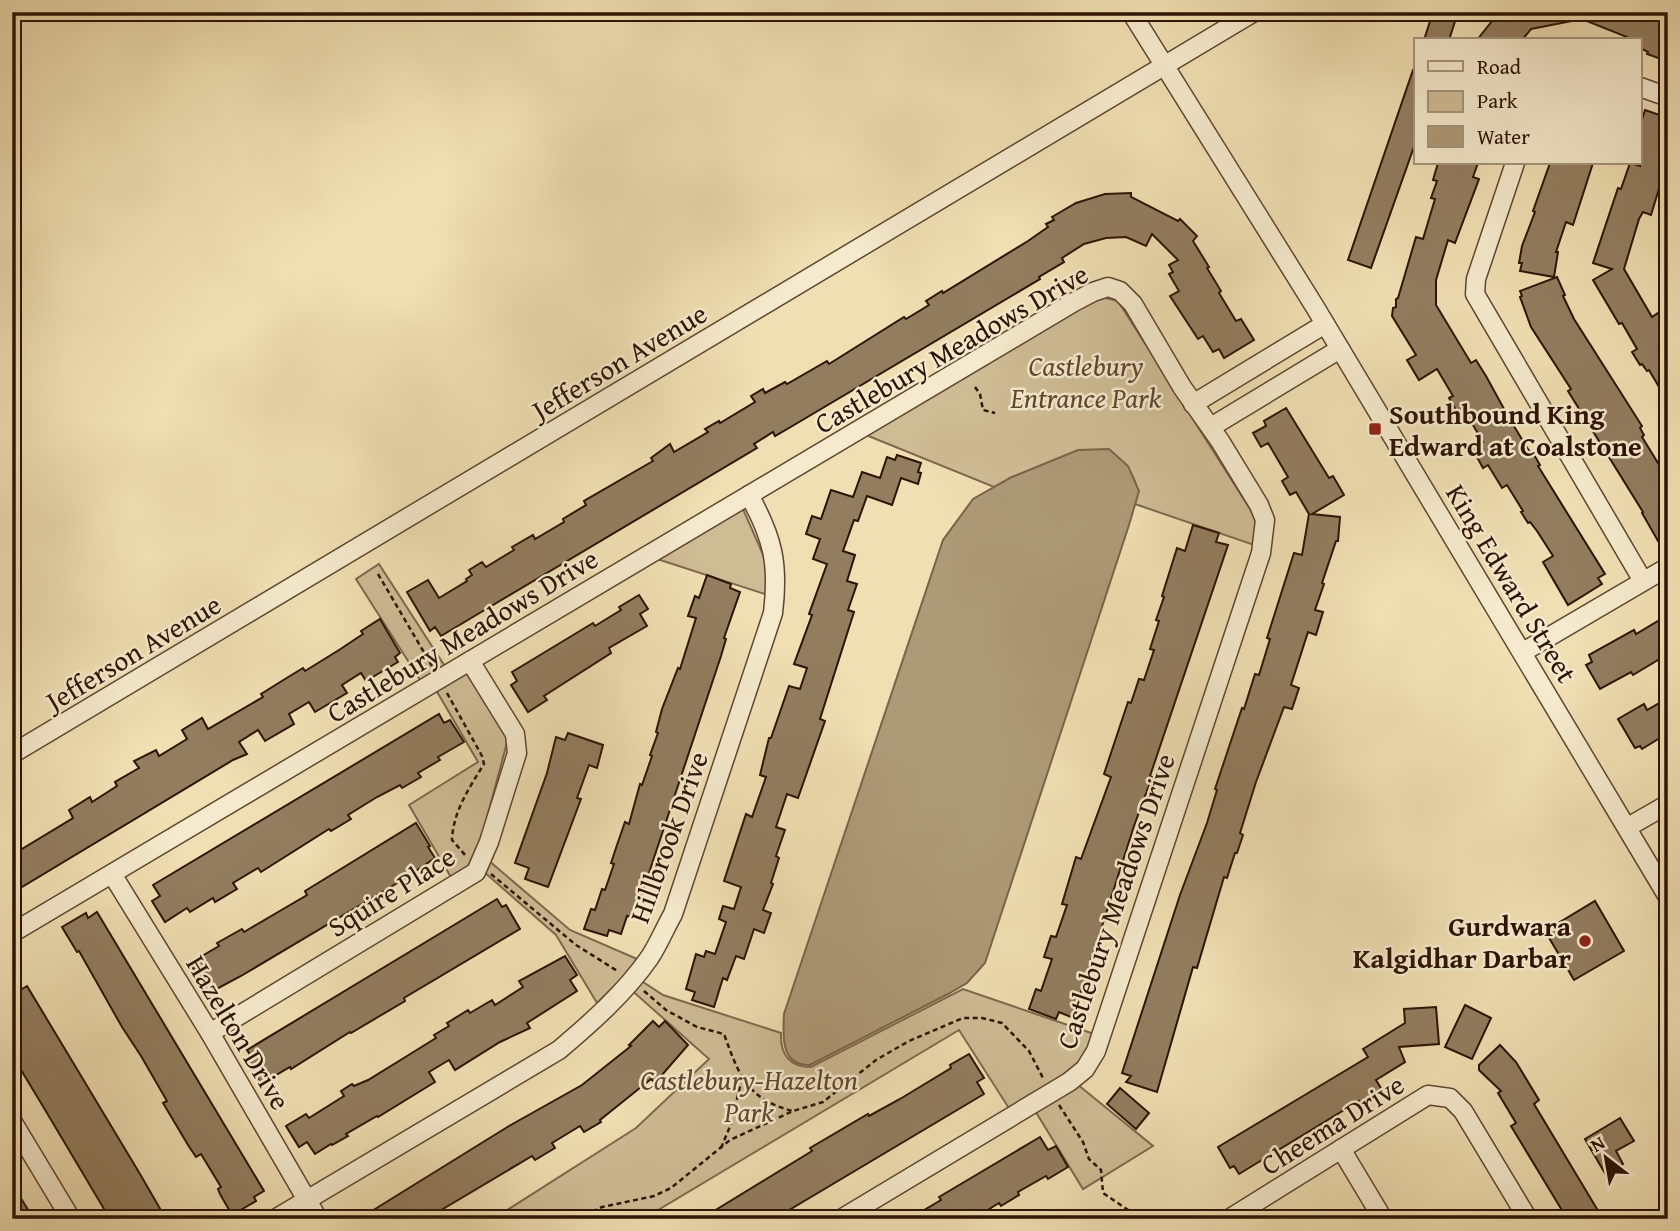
<svg xmlns="http://www.w3.org/2000/svg" width="1680" height="1231" font-family="'Gentium Book Plus',serif">
	<rect width="100%" height="100%" fill="#efdfb2"/>
	<filter id="stains"><feTurbulence type="fractalNoise" baseFrequency=".00286" numOctaves="4"/><feColorMatrix values="0 0 0 0 .2 0 0 0 0 .09 0 0 0 0 .02 0 0 0 .5 -.17"/></filter>
	<radialGradient id="worn" r=".72"><stop offset=".6" stop-color="#630" stop-opacity="0"/><stop offset="1" stop-color="#630" stop-opacity=".3"/></radialGradient>
	<g fill="#cebc95" stroke="#7e684d" stroke-width="2">
		<path d="M1093 295 1118 301 1250 509 1257 521 1254 545 1135 504C1142 479 1126 465 1109 450L1012 477 994 487 866 435Z"/>
		<path d="M743 509 765 559 768 595 657 559Z"/>
		<path d="M379 564 446 668 422 683 356 579Z"/>
		<path d="M469 668 509 735 473 870 452 879 409 805 478 762 436 690Z"/>
		<path d="M488 860 570 930 637 959 625 976 597 1003 556 935 483 871Z"/>
		<path d="M637 978 663 995 781 1033C780 1054 789 1067 811 1067L963 989 1091 1033 1098 1038 1065 1082 1012 1113 959 1030 643 1219H493L636 1128 709 1059 628 987Z"/>
		<path d="M1077 1084 1153 1146 1083 1189 1034 1109Z"/>
	</g>
	<path fill="#ad9a77" stroke="#7a6449" stroke-width="2" d="M1109 449 1128 466 1139 491 1129 525 985 963 967 983 948 994 810 1065C780 1066 783 1035 784 1014L943 540 973 499 1012 477 1078 450Z"/>
	<g fill="#927d5f" stroke="#2e1305" stroke-width="2">
		<path d="M1433 12H1458L1449 40H1424Z"/>
		<path d="M1495 12H1656L1668 16V54L1664 52 1661 59 1647 54 1648 52 1640 48V40H1626L1627 37 1582 19 1531 29 1522 40H1477L1492 21 1489 19Z"/>
		<path d="M1413 70H1416V141L1371 268 1348 260Z"/>
		<path d="M1645 110 1668 118V159L1651 215 1643 212 1639 219 1624 269 1652 317 1658 313 1668 331V402L1649 370 1647 371 1642 364 1640 365 1632 352 1637 349 1622 323 1619 324 1593 280 1612 269 1593 263 1618 188 1621 189 1630 163 1640 166V126Z"/>
		<path d="M1438 163H1478L1473 177 1479 179 1455 243 1448 240 1436 280V305L1471 363 1476 360 1486 376 1509 418 1531 454 1533 453 1540 465 1538 466 1605 574 1598 578 1602 584 1568 605 1543 562 1553 556 1537 531 1530 522 1528 523 1521 512 1523 511 1507 485 1502 488 1488 465 1483 468 1472 448 1483 442 1467 415 1461 419 1449 398 1453 396 1437 369 1419 380 1407 360 1416 355 1392 316 1393 308 1396 307V299L1398 298 1416 237 1423 239 1435 199 1431 198 1437 181 1433 180Z"/>
		<path d="M1550 163H1593L1573 225 1566 222 1556 252H1558L1554 277 1520 271 1522 263H1519L1522 246 1535 212 1533 211Z"/>
		<path d="M1131 193V197L1178 221 1180 219 1197 236 1193 241 1209 267 1207 268 1221 291 1219 293 1236 321 1241 319 1254 340 1224 358 1219 349 1213 352 1203 336 1198 339 1170 296 1179 291 1169 274 1173 272 1169 265 1178 260 1152 234 1146 246 1126 237 1106 238 1084 244 1062 258 1064 262 1039 277 1040 279 789 428 775 436 773 432 754 444 757 448 441 636 435 627 430 631 407 592 428 580 439 598 467 581 466 579 472 575 469 570 482 562 486 567 514 550 512 547 533 535 535 539 564 522 563 519 586 505 584 501 653 461 651 458 670 444 674 452 708 432 705 429 719 421 720 423 755 402 751 396 763 389 765 393 785 382 787 384 827 361 829 364 904 317 906 319 929 305 926 301 942 291 943 293 1028 241 1048 227 1046 224 1054 220 1052 217 1076 203 1105 194Z"/>
		<path d="M1557 277 1565 295 1563 296 1574 319 1642 426 1640 428 1644 435 1642 437 1658 463 1661 461 1668 472V536L1658 541 1642 513 1643 512 1568 391 1571 389 1531 327 1520 297 1522 296 1520 291Z"/>
		<path d="M1286 408 1329 478 1333 476 1344 495 1312 514 1340 517 1338 541H1336L1322 583 1324 584 1315 610 1323 612 1316 635 1308 632 1291 685 1299 688 1292 709 1284 707 1256 782 1240 833 1243 835 1237 853H1235L1227 878 1224 877 1197 968 1193 967 1157 1092 1126 1082 1131 1076 1122 1073 1180 895 1207 823 1217 790 1215 789 1242 708 1244 709 1255 674 1259 675 1270 639 1267 638 1294 553 1302 555 1309 514 1296 492 1290 495 1282 481 1288 477 1268 443 1261 447 1253 433 1266 426 1264 421Z"/>
		<path d="M897 455 921 463 918 472 921 473 918 484 901 478 892 505 867 496 858 521 854 520 843 551 855 555 847 581 857 584 848 610 854 612 820 719 825 721 798 798 787 794 776 827 785 830 776 856 779 858 771 883 773 884 763 910 771 913 764 933 754 929 744 959 736 956 727 980 723 978 714 1007 692 1000 695 992 686 989 696 954 704 957 706 951 715 954 726 922 719 919 723 906 734 909 741 887 724 881 746 814 752 817 766 777 760 775 769 738H771L789 686 800 689 807 668 794 664 812 615 809 614 827 564 813 559 820 539 806 534 812 516 821 519 831 490 853 497 862 472 880 478 887 457 895 460Z"/>
		<path d="M1193 525 1219 533 1216 542 1228 545 1150 776 1152 777 1134 826 1080 995H1079L1071 1017 1059 1012 1056 1019 1029 1009 1036 989 1041 991 1052 959 1044 957 1051 936 1056 937 1067 905 1062 904 1076 857 1081 859 1111 777 1104 774 1128 702 1131 703 1139 679 1144 680 1154 650 1150 649 1159 621 1156 620 1164 597 1162 596 1177 548 1185 551Z"/>
		<path d="M707 575 731 584 730 588 740 592 724 638 726 639 721 656 643 891 632 917 627 916 621 934 609 930 607 936 584 929 591 909 595 910 602 889 605 890 614 864 611 863 617 845 625 822 629 824 640 784 642 785 652 756 650 755 658 733 656 732 662 709 678 668 680 669 696 618 688 616 695 596 699 598Z"/>
		<path d="M639 595 648 609 640 614 647 626 609 648 611 653 544 696 547 700 528 712 511 685 517 681 512 672 593 623 595 626 621 610 619 607Z"/>
		<path d="M1668 615V654L1633 675 1631 672 1600 689 1586 665 1592 662 1589 655 1634 630 1636 634Z"/>
		<path d="M380 619 400 653 395 657 398 662 366 681 361 673 342 685 347 693 315 712 309 702 289 714 294 724 265 741 258 730 239 742 247 754 233 760 12 893V855L73 818 69 810 90 797 92 802 117 786 115 782 139 768 134 761 156 750 159 756 187 739 182 730 202 718 208 729 263 697 261 694 285 679 303 668 305 671 339 650 363 634 361 631Z"/>
		<path d="M1668 698V733L1642 749 1640 746 1635 748 1618 719 1644 704 1647 710Z"/>
		<path d="M439 714 444 723 450 720 464 742 438 757 440 760 418 773 421 777 402 788 400 785 377 797 348 815 351 819 331 831 329 829 261 872 258 868 233 883 237 889 215 902 213 898 190 912 187 908 165 922 152 901 160 896 153 885Z"/>
		<path d="M568 733 603 745 597 768 589 765 577 798 581 799 548 887 525 879 529 868 515 863 547 773 556 737 565 740Z"/>
		<path d="M416 823 430 846 428 847 435 858 404 879 241 976 213 991 209 985 204 988 192 966 204 959 202 956 219 946 217 943 242 929 244 932 290 905 307 895 305 891Z"/>
		<path d="M497 899 502 907 506 905 520 929 404 998 405 1001 351 1033 350 1032 291 1069 290 1067 261 1084 247 1061 252 1058 247 1050Z"/>
		<path d="M1595 901 1624 951 1574 980 1545 931Z"/>
		<path d="M97 912 264 1191 254 1197 256 1201 232 1215 220 1194 218 1189 221 1187 201 1154 196 1157 188 1145 163 1103 167 1101 141 1056 122 1027 79 951 77 952 62 927 86 913 88 918Z"/>
		<path d="M565 956 577 975 570 980 577 991 527 1023 530 1028 500 1042 455 1070 449 1060 429 1072 435 1082 378 1117 377 1116 346 1134 348 1136 332 1145 331 1144 315 1154 307 1142 299 1147 286 1126 306 1114 309 1118 344 1096 341 1091 352 1084 354 1086 368 1080 407 1056 436 1038 434 1035 449 1026 447 1023 468 1010 470 1013 492 1000 495 1005 523 987 519 981Z"/>
		<path d="M27 986 140 1174 166 1219H110L41 1103 12 1055V995Z"/>
		<path d="M1465 1005 1491 1018 1472 1059 1445 1047Z"/>
		<path d="M1436 1007 1439 1044 1399 1047 1405 1062 1376 1080 1382 1090 1360 1103 1359 1101 1239 1174 1234 1166 1230 1168 1218 1147 1368 1057 1363 1049 1405 1023 1404 1009Z"/>
		<path d="M653 1021 659 1027 665 1021 688 1045 655 1083 651 1079 600 1120 601 1122 584 1132 580 1126 552 1143 555 1148 535 1160 532 1156 426 1219H359L509 1126 582 1085 631 1046 629 1045Z"/>
		<path d="M1500 1045 1516 1062 1539 1100 1534 1104 1603 1219H1570L1565 1211 1563 1212 1511 1126 1516 1123 1498 1093 1501 1091 1479 1070V1065Z"/>
		<path d="M969 1054 984 1078 977 1082 984 1094 774 1219H701L812 1151 810 1148 868 1114 869 1116 900 1099 951 1068 950 1065Z"/>
		<path d="M1120 1088 1149 1113 1136 1129 1107 1104Z"/>
		<path d="M1620 1118 1634 1141 1616 1151 1623 1164 1606 1175 1585 1139Z"/>
		<path d="M1040 1137 1048 1150 1056 1146 1068 1167 1048 1179 1046 1176 1018 1192 1019 1195 1001 1206 999 1203 973 1219H909L941 1200 939 1197Z"/>
		<path d="M12 1184 30 1213 20 1219H12Z"/>
	</g>
	<g fill="none" stroke-linecap="round" stroke-linejoin="round">
		<defs>
			<g id="minor">
				<path d="M1131 12 1315 307 1668 897"/>
				<path d="M1640 87 1668 97"/>
				<path d="M1515 163 1476 279 1475 294 1643 581"/>
				<path d="M1193 404 1325 324"/>
				<path d="M1211 427 1340 349"/>
				<path d="M1523 652 1668 567"/>
				<path d="M12 754 1254 12"/>
				<path d="M1628 827 1668 804"/>
				<path d="M112 874 210 1033 318 1219"/>
				<path d="M12 933 1074 302 1093 292 1108 287 1120 291 1133 304 1182 387 1220 441 1259 505 1265 520 1261 553 1096 1051 1085 1069 1069 1082 841 1219"/>
				<path d="M210 1033 476 872 489 842 517 753 515 734 470 661"/>
				<path d="M12 1121 71 1219"/>
				<path d="M1341 1149 1383 1219"/>
				<path d="M275 1219 559 1050C592 1022 625 993 650 957 659 943 665 928 673 914L773 613C779 564 773 538 749 495"/>
				<path d="M1229 1219 1428 1095 1450 1098 1463 1111 1528 1219"/>
			</g>
		</defs>
		<use href="#minor" stroke="#5e4630" stroke-width="21"/>
		<g stroke="#2e1305" stroke-width="2.5" stroke-dasharray="5 3.5" stroke-linecap="butt">
			<path d="M975 387 980 394 983 410 995 413"/>
			<path d="M378 574 432 666"/>
			<path d="M447 693 482 756 484 764C469 788 453 812 452 840L466 856"/>
			<path d="M491 874 576 945 619 972"/>
			<path d="M644 991 666 1010 697 1027 724 1034C739 1076 748 1100 793 1111"/>
			<path d="M1059 1105 1083 1142 1089 1159 1101 1170 1103 1193 1131 1212 1137 1219"/>
			<path d="M721 1148 731 1124 742 1078"/>
			<path d="M577 1219 602 1207 654 1196 671 1188 730 1140 793 1111 823 1102 876 1060 909 1041 963 1018H982L1002 1023 1029 1051 1043 1078"/>
		</g>
		<use href="#minor" stroke="#f5eacd" stroke-width="18"/>
	</g>
	<g fill="#8f2418" stroke="#f5eacd" stroke-width="2.5">
		<rect x="1368" y="422" width="14" height="14" rx="3.5"/>
		<circle cx="1585" cy="941" r="7"/>
	</g>
	<g text-anchor="middle" dominant-baseline="central" stroke-width="5" stroke-linejoin="round" paint-order="stroke">
		<g font-size="28" fill="#2e1305" stroke="#f5eacd">
			<text transform="translate(951 348) rotate(-30)">Castlebury Meadows Drive</text>
			<text transform="translate(619 361) rotate(-31)">Jefferson Avenue</text>
			<text transform="translate(1512 583) rotate(59)">King Edward Street</text>
			<text transform="translate(462 635) rotate(-31)">Castlebury Meadows Drive</text>
			<text transform="translate(133 652) rotate(-31)">Jefferson Avenue</text>
			<text transform="translate(668 837) rotate(-70)">Hillbrook Drive</text>
			<text transform="translate(391 891) rotate(-32)">Squire Place</text>
			<text transform="translate(1115 901) rotate(-71)">Castlebury Meadows Drive</text>
			<text transform="translate(239 1032) rotate(59)">Hazelton Drive</text>
			<text transform="translate(1332 1124) rotate(-32)">Cheema Drive</text>
		</g>
		<g font-size="28" font-style="italic" fill="#5e4630" stroke="#f5eacd">
			<text x="1086" y="365">Castlebury<tspan x="1086" dy="32">Entrance Park</tspan></text>
			<text x="749" y="1079">Castlebury-Hazelton<tspan x="749" dy="32">Park</tspan></text>
		</g>
		<g font-size="28" font-weight="bold" fill="#2e1305" stroke="#f5eacd" text-anchor="start">
			<text x="1389" y="413">Southbound King<tspan x="1389" dy="32">Edward at Coalstone</tspan></text>
			<text x="1571" y="925" text-anchor="end">Gurdwara<tspan x="1571" dy="32">Kalgidhar Darbar</tspan></text>
		</g>
	</g>
	<rect width="1680" height="1231" fill="none" stroke="#efdfb2" stroke-width="42"/>
	<rect x="14" y="14" width="1652" height="1203" fill="none" stroke="#2e1305" stroke-width="3.5"/>
	<rect x="21" y="21" width="1638" height="1189" fill="none" stroke="#2e1305" stroke-width="2"/>
	<rect x="1414" y="38" width="228" height="126" fill="#f5eacd" stroke="#a5947d" stroke-width="2"/>
	<rect x="1428" y="61" width="35" height="10" fill="#f5eacd" stroke="#a5947d" stroke-width="2"/>
	<text x="1477" y="74" font-size="21" fill="#2e1305">Road</text>
	<rect x="1428" y="91" width="35" height="21" fill="#cebc95" stroke="#a5947d" stroke-width="2"/>
	<text x="1477" y="108" font-size="21" fill="#2e1305">Park</text>
	<rect x="1428" y="126" width="35" height="21" fill="#ad9a77" stroke="#a5947d" stroke-width="2"/>
	<text x="1477" y="144" font-size="21" fill="#2e1305">Water</text>
	<g transform="translate(1606 1158) rotate(329)" stroke="#f5eacd" stroke-width="5" paint-order="stroke">
	<path d="M0-5L12 26L0 18L-12 26Z" fill="#2e1305"/>
	<text y="-10" font-size="19" font-weight="bold" text-anchor="middle" fill="#2e1305">N</text>
	</g>
	<rect width="100%" height="100%" filter="url(#stains)"/>
	<rect width="100%" height="100%" fill="url(#worn)"/>
</svg>
